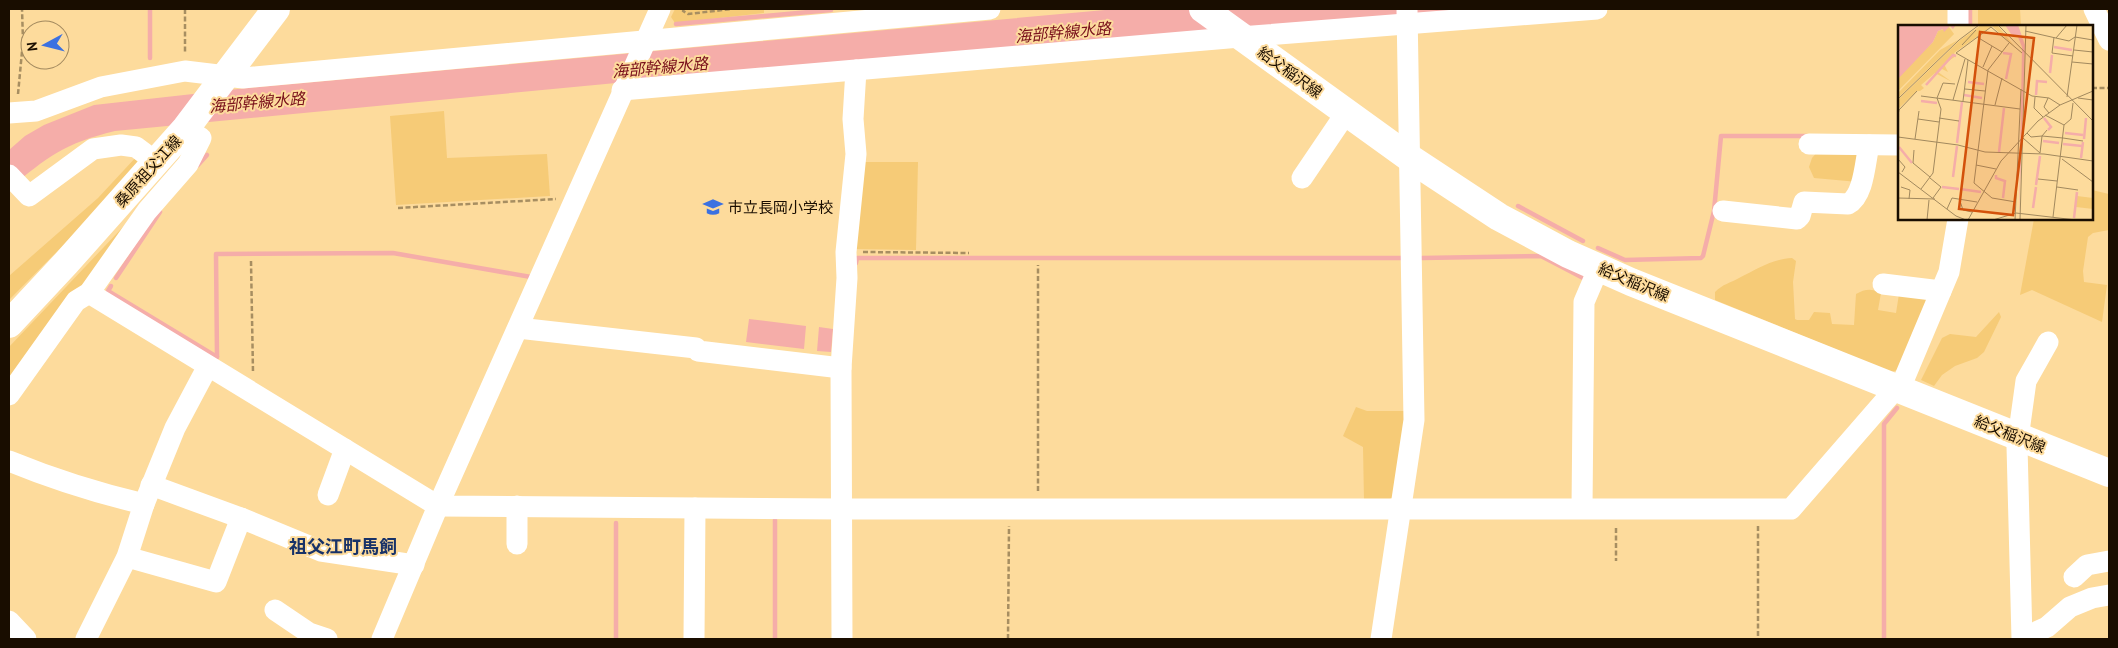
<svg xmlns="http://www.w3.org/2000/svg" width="2118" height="648" font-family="'PT Sans','Noto Sans JP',sans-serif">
	<rect width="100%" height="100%" fill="#fddb9c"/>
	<g fill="#f6cb77">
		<path d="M675 9H764V13L675 23 671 17Z"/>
		<path d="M1978 9H2020L2021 26H1978Z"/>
		<path d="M444 111 447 158 547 154 550 196 396 205 390 116Z"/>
		<path d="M1819 150 1858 151V182L1814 178 1809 167 1812 158Z"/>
		<path d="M137 156 141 161 99 209 9 300V276L98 198Z"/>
		<path d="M859 162H918L916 250 851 249Z"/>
		<path d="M2092 190 2109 194V230L2093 233 2088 237 2083 271 2084 282 2107 285 2102 322 2032 290 2020 295 2034 219H2092Z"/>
		<path d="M141 208 9 389V347Z"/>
		<path d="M1792 258 1796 261 1793 282 1795 319 1797 320H1809L1814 312 1830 313 1832 324 1854 325 1856 294C1865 289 1871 288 1881 293L1878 310 1896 313 1899 294 1930 296 1901 369 1891 372 1715 300V292C1723 284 1730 283 1739 278 1757 269 1772 259 1792 258Z"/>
		<path d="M1999 312 2001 317 1984 352 1977 358 1955 366 1942 375 1934 386 1921 380 1942 338 1950 334 1976 337Z"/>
		<path d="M1356 407 1367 411H1406L1393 497 1388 500 1364 501 1363 447 1343 436Z"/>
	</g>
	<g fill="#f5ada9">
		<path d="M1116 9H1468L616 83 115 131C65 143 47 157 9 189V150L25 136 44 125 94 105 238 89Z"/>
		<path d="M749 319 806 326 804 349 746 342Z"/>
		<path d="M819 327 833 329 831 352 817 351Z"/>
	</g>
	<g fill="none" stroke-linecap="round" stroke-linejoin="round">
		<g stroke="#f5ada9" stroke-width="4.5">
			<path d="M150 9V58"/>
			<path d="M676 24 831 10"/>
			<path d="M1970 26V9"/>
			<path d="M198 165 207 155"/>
			<path d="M1518 206 1583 241"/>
			<path d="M1598 248 1625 260 1701 258 1703 256 1714 211 1721 136H1806"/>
			<path d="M1422 258 1541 256 1587 280"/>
			<path d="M856 263 857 258H1401"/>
			<path d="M116 278 160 212"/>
			<path d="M111 286 108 291 217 357"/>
			<path d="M217 357 216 254 393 253 531 277"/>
			<path d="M775 520V639"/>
			<path d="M616 523V639"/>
			<path d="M1884 639V424L1897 408"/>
		</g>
		<g stroke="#a78e61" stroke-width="2.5" stroke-dasharray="5 2.5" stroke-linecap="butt">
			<path d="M185 9V52"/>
			<path d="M684 9 683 11 688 14 732 9"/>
			<path d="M2092 88H2109"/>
			<path d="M18 94 23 41 22 9"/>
			<path d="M398 208 556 199"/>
			<path d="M863 252 969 253"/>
			<path d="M251 261 253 372"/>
			<path d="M1038 491V265"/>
			<path d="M1758 526V639"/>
			<path d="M1616 528V561"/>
			<path d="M1008 639 1009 526"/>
		</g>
		<g stroke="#fff" stroke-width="21">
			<path d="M1958 9V26"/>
			<path d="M2094 9 2109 40"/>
			<path d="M622 90 1240 37 1597 9"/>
			<path d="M9 113 36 111 101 87 185 71 243 78 990 9"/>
			<path d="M1809 144 1899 145"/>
			<path d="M9 175 29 196 93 149 121 145 136 147 156 162"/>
			<path d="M1302 178 1346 113"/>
			<path d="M1723 211 1797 219 1800 216 1804 202 1848 204C1864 196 1865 162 1869 145"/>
			<path d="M1883 284 1941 291"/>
			<path d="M89 293 438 506 842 509H1791L1904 379 1949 272 1958 219"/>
			<path d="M518 328 696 348 698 351 841 368"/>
			<path d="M9 395 76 301 89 293 147 211 188 164 201 138 186 128"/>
			<path d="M9 461C53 479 97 493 144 504"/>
			<path d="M151 485 241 518 321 551 414 565"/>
			<path d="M328 495 345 449"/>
			<path d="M1582 508 1584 302 1599 267"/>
			<path d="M517 544V506"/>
			<path d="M127 557 216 582 241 518"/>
			<path d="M2074 577 2087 565 2109 561"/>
			<path d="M275 610 309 633 327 639"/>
			<path d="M9 621 26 639"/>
			<path d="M2023 638 2047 627 2070 607 2092 598 2109 595"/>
			<path d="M86 639 127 557 144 504 175 428 208 366"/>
			<path d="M382 639 438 506 660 9"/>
			<path d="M694 639 695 508"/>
			<path d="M842 639 841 368 847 278 846 252 856 154 853 119 856 70"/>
			<path d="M1381 639 1414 420 1407 10"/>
			<path d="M2022 639 2017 446 2026 381 2048 342"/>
		</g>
		<g stroke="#fff" stroke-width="28">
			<path d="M1203 9 1411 159 1499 217 1568 254 1631 282 2109 473"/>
			<path d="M9 324 66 263 186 128 276 9"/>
		</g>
	</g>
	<defs>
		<symbol id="school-bare" viewBox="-9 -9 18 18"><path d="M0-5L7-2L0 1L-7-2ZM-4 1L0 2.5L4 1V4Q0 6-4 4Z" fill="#3b71e1" stroke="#fddb9c" stroke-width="2.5" paint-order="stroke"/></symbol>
	</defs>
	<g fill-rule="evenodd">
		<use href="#school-bare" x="699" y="193" width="28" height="28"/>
	</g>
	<g text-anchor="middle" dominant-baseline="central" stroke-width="4" stroke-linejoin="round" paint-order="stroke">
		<g font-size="15" fill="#190d00" stroke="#fddb9c">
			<text transform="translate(1290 72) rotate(36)">給父稲沢線</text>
			<text transform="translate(148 171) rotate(-48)">桑原祖父江線</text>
			<text transform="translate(1634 282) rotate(23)">給父稲沢線</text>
			<text transform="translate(2010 434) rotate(22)">給父稲沢線</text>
		</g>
		<g font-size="15" fill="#190d00" stroke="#fddb9c" text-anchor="start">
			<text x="728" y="207">市立長岡小学校</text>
		</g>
		<g font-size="16" font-style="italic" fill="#7a111c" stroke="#fddb9c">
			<text transform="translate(1063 32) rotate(-5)">海部幹線水路</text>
			<text transform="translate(660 67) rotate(-5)">海部幹線水路</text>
			<text transform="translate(257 102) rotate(-5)">海部幹線水路</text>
		</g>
		<g font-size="18" font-weight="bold" fill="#183268" stroke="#fddb9c">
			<text x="343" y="546">祖父江町馬飼</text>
		</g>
	</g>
	<g transform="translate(1898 25)">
		<rect width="195" height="195" fill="#fddb9c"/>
		<path d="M83 0H99L118 23 94 1 56 28 58 31 46 39 50 47 42 43 40 47 54 57 37 48 23 60 26 63 22 66H19L0 84V75L61 16ZM51 2 56 9 0 66 1 50 35 17 40 6ZM60 15 0 73V68L42 25ZM179 171 195 173V184L178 182Z" fill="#f6cb77"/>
		<path d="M0 0H58L55 4 52 1 46 7 45 4 40 6 35 17 0 54ZM107 0H120L127 20 121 195 124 22 120 12 113 9Z" fill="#f5ada9"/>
		<path fill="none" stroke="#f5ada9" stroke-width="2.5" d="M156 22 174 25M105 28 113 29 108 54M152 48 154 30M70 57 86 59M28 60 55 30 58 31M66 70 84 73M138 70 139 56 149 57M23 76 39 78M146 93 153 102 150 105M167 108 185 110M186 114 188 93M145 116 161 118M59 118 64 77M165 119 184 121M1 122 14 138M101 127 106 83M183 133 185 117M98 150V153L107 156 105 173M55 152 59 121M138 160 142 131M44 162 61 164M62 164 83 167M135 183 138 162M176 193 179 167"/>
		<path fill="none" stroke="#a2895e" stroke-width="1" d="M100 0 195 96M127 6 171 16 177 12 195 15M79 12 104 27M156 12 154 28 175 31M158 13 169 0M111 18 90 45 76 158 94 173 118 177M64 20 78 5M176 25 195 27M58 28 134 71 151 73 162 80M58 28 93 2 124 28M174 37 195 39M85 42 94 21M67 64 87 66M23 71 122 84M137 72 136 83 145 92M169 72 179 0M150 73 146 82 151 88M180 73 195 75M0 74 61 15 81 0M55 75 67 34M65 76 70 35M97 80 104 53M0 90 1 85 19 66M147 90 166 100M41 93 61 96M20 94 41 97M129 108 133 112 144 111 149 105M0 112 60 120 87 127 146 129 195 136M125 113 142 128M165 113 185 116M17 114 21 86M16 125 15 138 32 152M142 128 144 111 165 113M0 134 7 142 4 147M164 134 195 157M78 140 98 144M0 147 58 191 68 195M32 153 43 162 35 173M140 154 159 156M3 162 12 165 11 174M159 162 180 165M23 164 35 148 43 84 39 73 45 58 57 59M0 173 37 174M62 176 65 185 74 187M49 184 54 173 79 177M155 192 166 100 173 94 175 78M29 195 31 175M70 195 103 136 140 96 162 80 195 66M95 195 118 188 178 195M117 195 123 64M122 195 128 0"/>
		<path fill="#d3510b" fill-opacity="0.15" stroke="#d3510b" stroke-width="2.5" d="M82 7 136 13 115 190 61 184Z"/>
		<rect width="195" height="195" fill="none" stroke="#190d00" stroke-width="2.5"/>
	</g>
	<rect width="2118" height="648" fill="none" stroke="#190d00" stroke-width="20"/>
	<g transform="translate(45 45) rotate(263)"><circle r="24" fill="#fddb9c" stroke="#a2895e"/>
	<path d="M0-4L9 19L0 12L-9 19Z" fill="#3b71e1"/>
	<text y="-8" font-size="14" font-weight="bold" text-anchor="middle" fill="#190d00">N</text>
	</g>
</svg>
